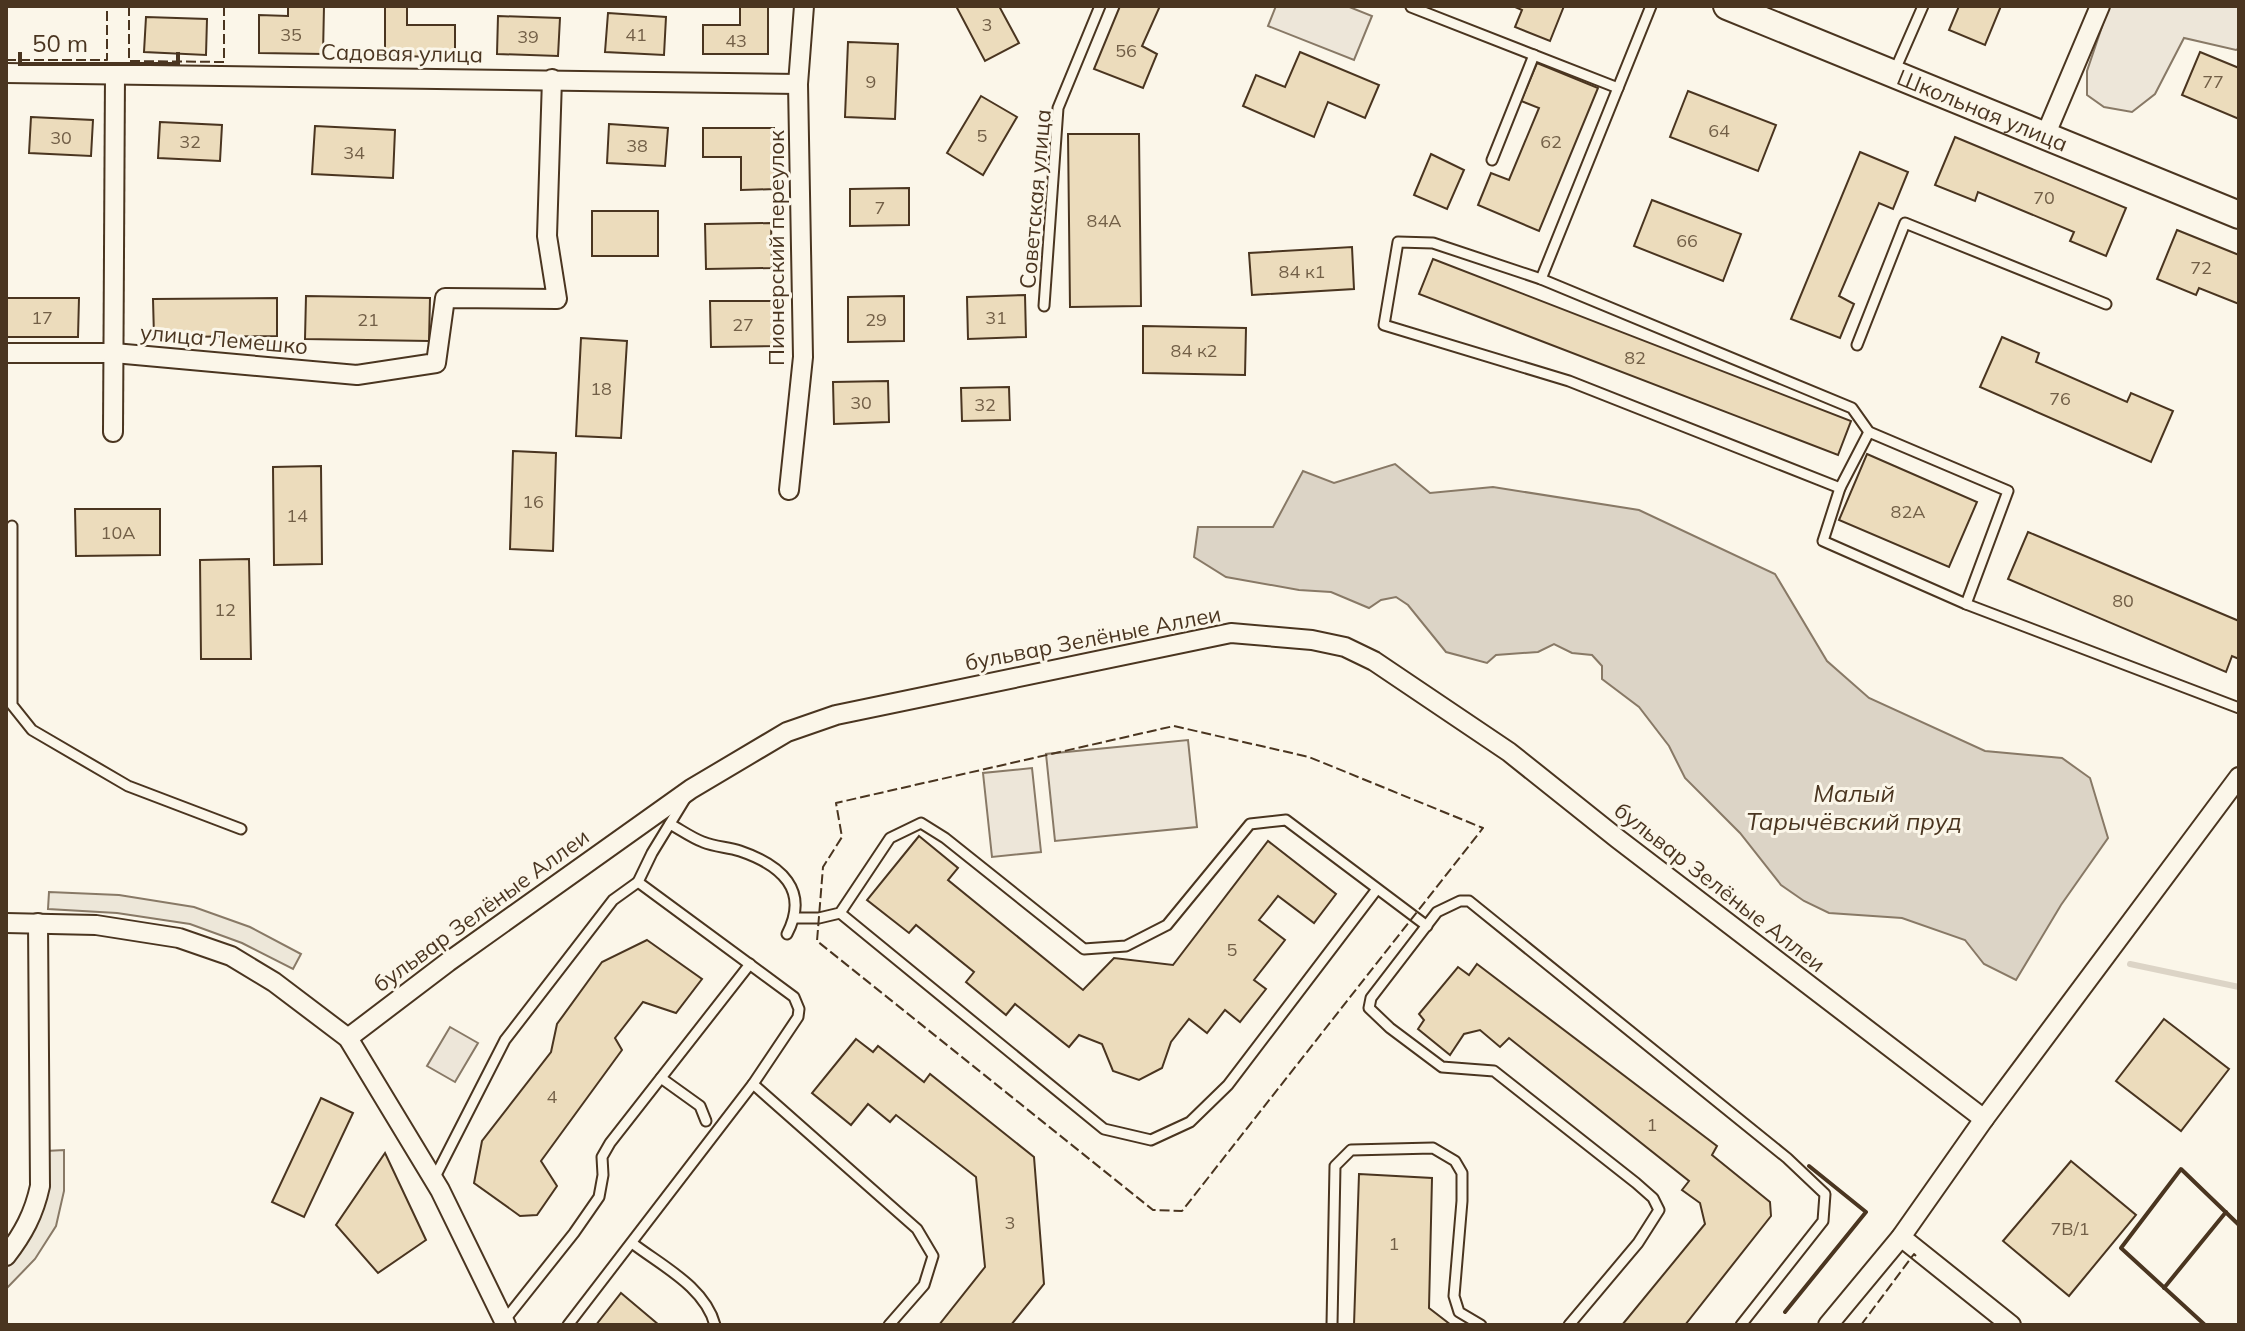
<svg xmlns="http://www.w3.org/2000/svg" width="2245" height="1331" font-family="Mulish,sans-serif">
	<rect width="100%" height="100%" fill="#fbf6e9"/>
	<g fill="#ede6d9" stroke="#887966" stroke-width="2">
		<path d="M1276 6H1347L1372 16 1354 60 1268 26Z"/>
		<path d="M2109 6H2239V48L2236 50 2184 38 2155 94 2132 112 2104 107 2087 95V71Z"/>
		<path d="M1188 740 1197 827 1055 841 1046 754Z"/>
		<path d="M1032 768 1041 852 992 857 983 773Z"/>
		<path d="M450 1027 478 1043 455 1082 427 1066Z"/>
	</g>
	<g fill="#ede7d9" stroke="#887966" stroke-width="2">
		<path d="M49 892 119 895 194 907 250 927 301 954 293 969 242 943 190 924 117 913 48 909Z"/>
		<path d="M64 1150V1191L56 1226 35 1259 6 1289V1264L21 1248 40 1218 47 1189 46 1151Z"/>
	</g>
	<path fill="#dcd4c6" stroke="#887966" stroke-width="2" d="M1395 464 1430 493 1493 487 1639 510 1775 574 1827 661 1869 698 1985 751 2062 758 2090 778 2108 838 2061 905 2016 980 1984 964 1965 940 1902 918 1829 913 1804 901 1781 885 1740 833 1685 778 1669 746 1639 707 1602 679V666L1592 655 1572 653 1554 644 1538 652 1496 655 1487 663 1446 652 1408 605 1396 597 1381 600 1369 608 1331 592 1299 590 1226 577 1194 557 1198 527H1273L1303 471 1334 483Z"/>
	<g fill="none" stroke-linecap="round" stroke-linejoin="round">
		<path stroke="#dcd4c6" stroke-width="6" d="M2130 964 2239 987"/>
	</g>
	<g fill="#ecdcbc" stroke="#4a3520" stroke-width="2">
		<path d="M288 6H324L323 54 259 53V15L288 16Z"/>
		<path d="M385 6H407V25H455V57L385 56Z"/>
		<path d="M740 6H768V54H703V25H740Z"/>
		<path d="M956 6H999L1019 43 985 61Z"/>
		<path d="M1120 6H1160L1142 46 1157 54 1143 88 1094 69Z"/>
		<path d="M1513 6H1564L1550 41 1515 27 1522 10Z"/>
		<path d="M1959 6H2001L1985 45 1949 30Z"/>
		<path d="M608 13 666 17 664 55 605 52Z"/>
		<path d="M498 16 560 18 558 56 497 54Z"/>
		<path d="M146 17 207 19 206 55 144 52Z"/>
		<path d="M848 42 898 44 895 119 845 117Z"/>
		<path d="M1300 52 1379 85 1365 118 1328 102 1314 137 1243 106 1256 75 1285 87Z"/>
		<path d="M2200 52 2239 68V119L2182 95Z"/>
		<path d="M1537 63 1598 88 1539 231 1478 205 1491 173 1509 180 1539 108 1521 101Z"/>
		<path d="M1688 91 1776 125 1758 171 1670 137Z"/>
		<path d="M981 96 1017 117 983 175 947 153Z"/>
		<path d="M31 117 93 120 91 156 29 153Z"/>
		<path d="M160 122 222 125 220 161 158 158Z"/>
		<path d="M609 124 668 128 665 166 607 163Z"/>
		<path d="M315 126 395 130 393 178 312 174Z"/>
		<path d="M703 128H774L775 189 741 190V157H703Z"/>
		<path d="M1068 134H1139L1141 306 1070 307Z"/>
		<path d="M1955 137 2126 208 2106 256 2070 241 2074 232 1978 192 1975 201 1935 185Z"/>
		<path d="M1860 152 1908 172 1893 209 1879 203 1839 296 1854 304 1840 338 1791 319Z"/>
		<path d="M1431 154 1464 170 1447 209 1414 195Z"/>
		<path d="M909 188V225L850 226V189Z"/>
		<path d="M1652 200 1741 234 1723 281 1634 246Z"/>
		<rect x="592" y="211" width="66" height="45"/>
		<path d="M771 223 772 268 706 269 705 224Z"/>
		<path d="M2177 230 2239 255V304L2199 288 2196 295 2157 279Z"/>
		<path d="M1352 247 1354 289 1252 295 1249 253Z"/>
		<path d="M1433 259 1851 421 1838 455 1419 294Z"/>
		<path d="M1025 295 1026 337 968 339 967 297Z"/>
		<path d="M306 296 430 298 429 341 305 339Z"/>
		<path d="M904 296V341L848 342V297Z"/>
		<path d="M6 298H79L78 337H6Z"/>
		<path d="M277 298V336L154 337 153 299Z"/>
		<path d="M710 301H776L777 346 711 347Z"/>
		<path d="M1143 326 1246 328 1245 375 1143 373Z"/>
		<path d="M2002 337 2039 353 2036 362 2127 402 2131 393 2173 411 2151 462 1980 387Z"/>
		<path d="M581 338 627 341 621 438 576 436Z"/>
		<path d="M888 381 889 422 834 424 833 382Z"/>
		<path d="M1009 387 1010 420 962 421 961 388Z"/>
		<path d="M513 451 556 453 553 551 510 549Z"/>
		<path d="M1867 454 1977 502 1949 567 1839 520Z"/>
		<path d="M321 466 322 564 274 565 273 467Z"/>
		<path d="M75 509H160V555L76 556Z"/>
		<path d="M2028 532 2239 621V659L2232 656 2226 672 2008 579Z"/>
		<path d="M249 559 251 659H201L200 560Z"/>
		<path d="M919 836 958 868 948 880 1083 990 1114 958 1173 965 1268 841 1336 894 1314 923 1278 896 1259 920 1285 940 1254 980 1266 989 1240 1022 1225 1010 1207 1033 1189 1019 1171 1042 1162 1068 1139 1080 1113 1071 1102 1044 1079 1035 1069 1047 1015 1004 1006 1015 966 982 974 972 916 925 909 933 867 900Z"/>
		<path d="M647 940 702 979 676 1013 643 1002 615 1038 622 1050 541 1161 557 1186 537 1215 520 1216 474 1183 482 1141 551 1052 557 1024 602 962Z"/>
		<path d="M1477 964 1717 1146 1712 1155 1770 1202 1771 1216 1685 1325H1622L1705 1224 1700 1203 1682 1190 1689 1181 1509 1038 1500 1047 1480 1030 1464 1034 1450 1055 1418 1029 1424 1020 1419 1014 1458 967 1469 975Z"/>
		<path d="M2164 1019 2229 1069 2181 1131 2116 1081Z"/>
		<path d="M856 1039 873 1052 878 1046 924 1082 930 1074 1034 1157 1044 1284 1011 1325H939L985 1267 976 1177 896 1115 890 1122 868 1104 851 1125 812 1093Z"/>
		<path d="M321 1098 353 1113 304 1217 272 1202Z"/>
		<path d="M385 1153 426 1240 378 1273 336 1225Z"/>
		<path d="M2071 1161 2136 1215 2069 1296 2003 1241Z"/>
		<path d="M1359 1174 1432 1178 1429 1308 1451 1325H1354Z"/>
		<path d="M621 1293 659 1325H596Z"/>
	</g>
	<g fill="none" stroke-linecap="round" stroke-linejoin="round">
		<defs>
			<g id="service">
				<path d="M1411 7 1618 88"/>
				<path d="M1895 70 1923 6"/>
				<path d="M1492 160 1534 55"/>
				<path d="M1541 279 1651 6"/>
				<path d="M1044 306 1058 108 1100 6"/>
				<path d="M1857 345 1905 223 2106 304"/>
				<path d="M1869 432 1840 488 1823 541 1966 604 2239 708"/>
				<path d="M1840 488 1569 381 1384 325 1398 242 1433 243 1541 279 1852 408 1869 432 2008 491 1966 604"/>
				<path d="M12 526V705L32 730 128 786 241 829"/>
				<path d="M670 824C681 830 692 838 703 842 715 847 728 847 740 851 781 865 810 890 787 934"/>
				<path d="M840 913 1104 1129 1151 1140 1190 1122 1228 1085 1377 889"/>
				<path d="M794 918H819L840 913 890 838 921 823 945 838 1084 949 1126 946 1167 925 1250 824 1286 820 1427 926"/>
				<path d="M661 1078 700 1106 706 1121"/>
				<path d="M753 1084 917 1229 933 1256 924 1285 889 1325"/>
				<path d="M434 1179 505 1040 613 900 638 882"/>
				<path d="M632 1243C662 1266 705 1287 715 1325"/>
				<path d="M504 1321 574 1233 599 1197 603 1175 602 1157 610 1143 750 964"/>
				<path d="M568 1325 753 1084 798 1017 799 1009 794 997 638 882 652 853 685 799"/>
				<path d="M1332 1325 1335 1166 1351 1150 1433 1148 1455 1161 1462 1173V1201L1454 1296 1459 1312 1481 1325"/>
				<path d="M1569 1325 1638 1243 1659 1210 1653 1198 1636 1183 1494 1071 1442 1067 1390 1028 1369 1008 1371 998 1437 912 1460 901H1469L1787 1158 1825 1194 1823 1221 1741 1325"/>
			</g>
			<g id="minor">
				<path d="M6 73 798 84"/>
				<path d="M2045 136 2100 6"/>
				<path d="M6 353H114L357 375 436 363 445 298 557 299 547 236 552 79"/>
				<path d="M113 432 115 74"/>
				<path d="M789 490 803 357 798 84 804 6"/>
				<path d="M6 923 96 925 179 938 231 956 274 982 348 1038 440 1190 506 1325"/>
				<path d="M348 1038 448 962 691 789 787 732 836 715 1231 633 1312 640 1345 647 1374 661 1509 752 1618 839 1984 1119"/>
				<path d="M1901 1237 2011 1325"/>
				<path d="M6 1256C23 1234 34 1214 40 1186L38 923"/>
				<path d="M1828 1325 1901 1237 1984 1119 2239 777"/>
			</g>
			<g id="secondary">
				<path id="s1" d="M1727 6 2239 215"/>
			</g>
		</defs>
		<use href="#service" stroke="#4a3520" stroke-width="13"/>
		<use href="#minor" stroke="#4a3520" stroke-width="22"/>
		<use href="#secondary" stroke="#4a3520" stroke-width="30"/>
		<use href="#service" stroke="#fbf6e9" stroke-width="9"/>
		<use href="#minor" stroke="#fbf6e9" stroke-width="18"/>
		<use href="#secondary" stroke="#fbf6e9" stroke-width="26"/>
		<g stroke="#4a3520" stroke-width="2" stroke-dasharray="10 4" stroke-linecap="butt">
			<path d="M129 6V61L224 62V6"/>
			<path d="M6 60H107V6"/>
			<path d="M1174 726 1309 757 1483 828 1182 1211 1153 1210 817 941 823 867 842 837 836 803Z"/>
			<path d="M1861 1325 1914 1254 1916 1256"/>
		</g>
		<g stroke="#4a3520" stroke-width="4">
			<path d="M2164 1288 2226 1212"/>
			<path d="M1785 1312 1866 1212 1809 1166"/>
			<path d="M2205 1325 2121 1248 2181 1169 2239 1225"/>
		</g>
	</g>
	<g text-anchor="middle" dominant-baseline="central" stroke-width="6" stroke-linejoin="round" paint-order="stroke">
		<g font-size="18" fill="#725f47">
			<text x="987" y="24">3</text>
			<text x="291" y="34">35</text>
			<text x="636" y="34">41</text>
			<text x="528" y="36">39</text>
			<text x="736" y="40">43</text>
			<text x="1126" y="50">56</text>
			<text x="871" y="81">9</text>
			<text x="2213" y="81">77</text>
			<text x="1719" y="130">64</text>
			<text x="982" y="135">5</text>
			<text x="61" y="137">30</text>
			<text x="190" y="141">32</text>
			<text x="1551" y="141">62</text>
			<text x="637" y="145">38</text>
			<text x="354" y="152">34</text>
			<text x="2044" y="197">70</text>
			<text x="880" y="207">7</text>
			<text x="1104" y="220">84А</text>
			<text x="1687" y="240">66</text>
			<text x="2201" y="267">72</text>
			<text x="1302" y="271">84 к1</text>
			<text x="42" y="317">17</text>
			<text x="996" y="317">31</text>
			<text x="368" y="319">21</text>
			<text x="876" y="319">29</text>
			<text x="743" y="324">27</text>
			<text x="1194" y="350">84 к2</text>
			<text x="1635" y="357">82</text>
			<text x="601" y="388">18</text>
			<text x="2060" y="398">76</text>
			<text x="861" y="402">30</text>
			<text x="985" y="404">32</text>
			<text x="533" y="501">16</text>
			<text x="1908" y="511">82А</text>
			<text x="297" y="515">14</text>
			<text x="118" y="532">10А</text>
			<text x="2123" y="600">80</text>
			<text x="225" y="609">12</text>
			<text x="1232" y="949">5</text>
			<text x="552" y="1096">4</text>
			<text x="1652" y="1124">1</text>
			<text x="1010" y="1222">3</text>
			<text x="2070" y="1228">7В/1</text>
			<text x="1394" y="1243">1</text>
		</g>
		<g font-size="22" fill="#4a3520" stroke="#fbf6e9">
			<text transform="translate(402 53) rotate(1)">Садовая улица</text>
			<text stroke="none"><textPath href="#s1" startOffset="276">Школьная улица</textPath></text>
			<text transform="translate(1035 199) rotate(-85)">Советская улица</text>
			<text transform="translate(776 248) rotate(-90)">Пионерский переулок</text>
			<text transform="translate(224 339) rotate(5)">улица Лемешко</text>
			<text transform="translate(1093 638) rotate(-11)">бульвар Зелёные Аллеи</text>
			<text transform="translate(1720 887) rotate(38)">бульвар Зелёные Аллеи</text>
			<text transform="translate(481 910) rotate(-36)">бульвар Зелёные Аллеи</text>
		</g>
		<g font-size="24" font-style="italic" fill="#4a3520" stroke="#fbf6e9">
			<text x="1854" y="793">Малый<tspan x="1854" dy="28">Тарычёвский пруд</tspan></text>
		</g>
	</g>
	<rect width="2245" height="1331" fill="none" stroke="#4a3520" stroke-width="16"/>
	<path d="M20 52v12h158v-12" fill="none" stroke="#4a3520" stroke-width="4"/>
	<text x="32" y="52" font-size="24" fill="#4a3520" stroke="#fbf6e9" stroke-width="6" paint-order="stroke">50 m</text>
</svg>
